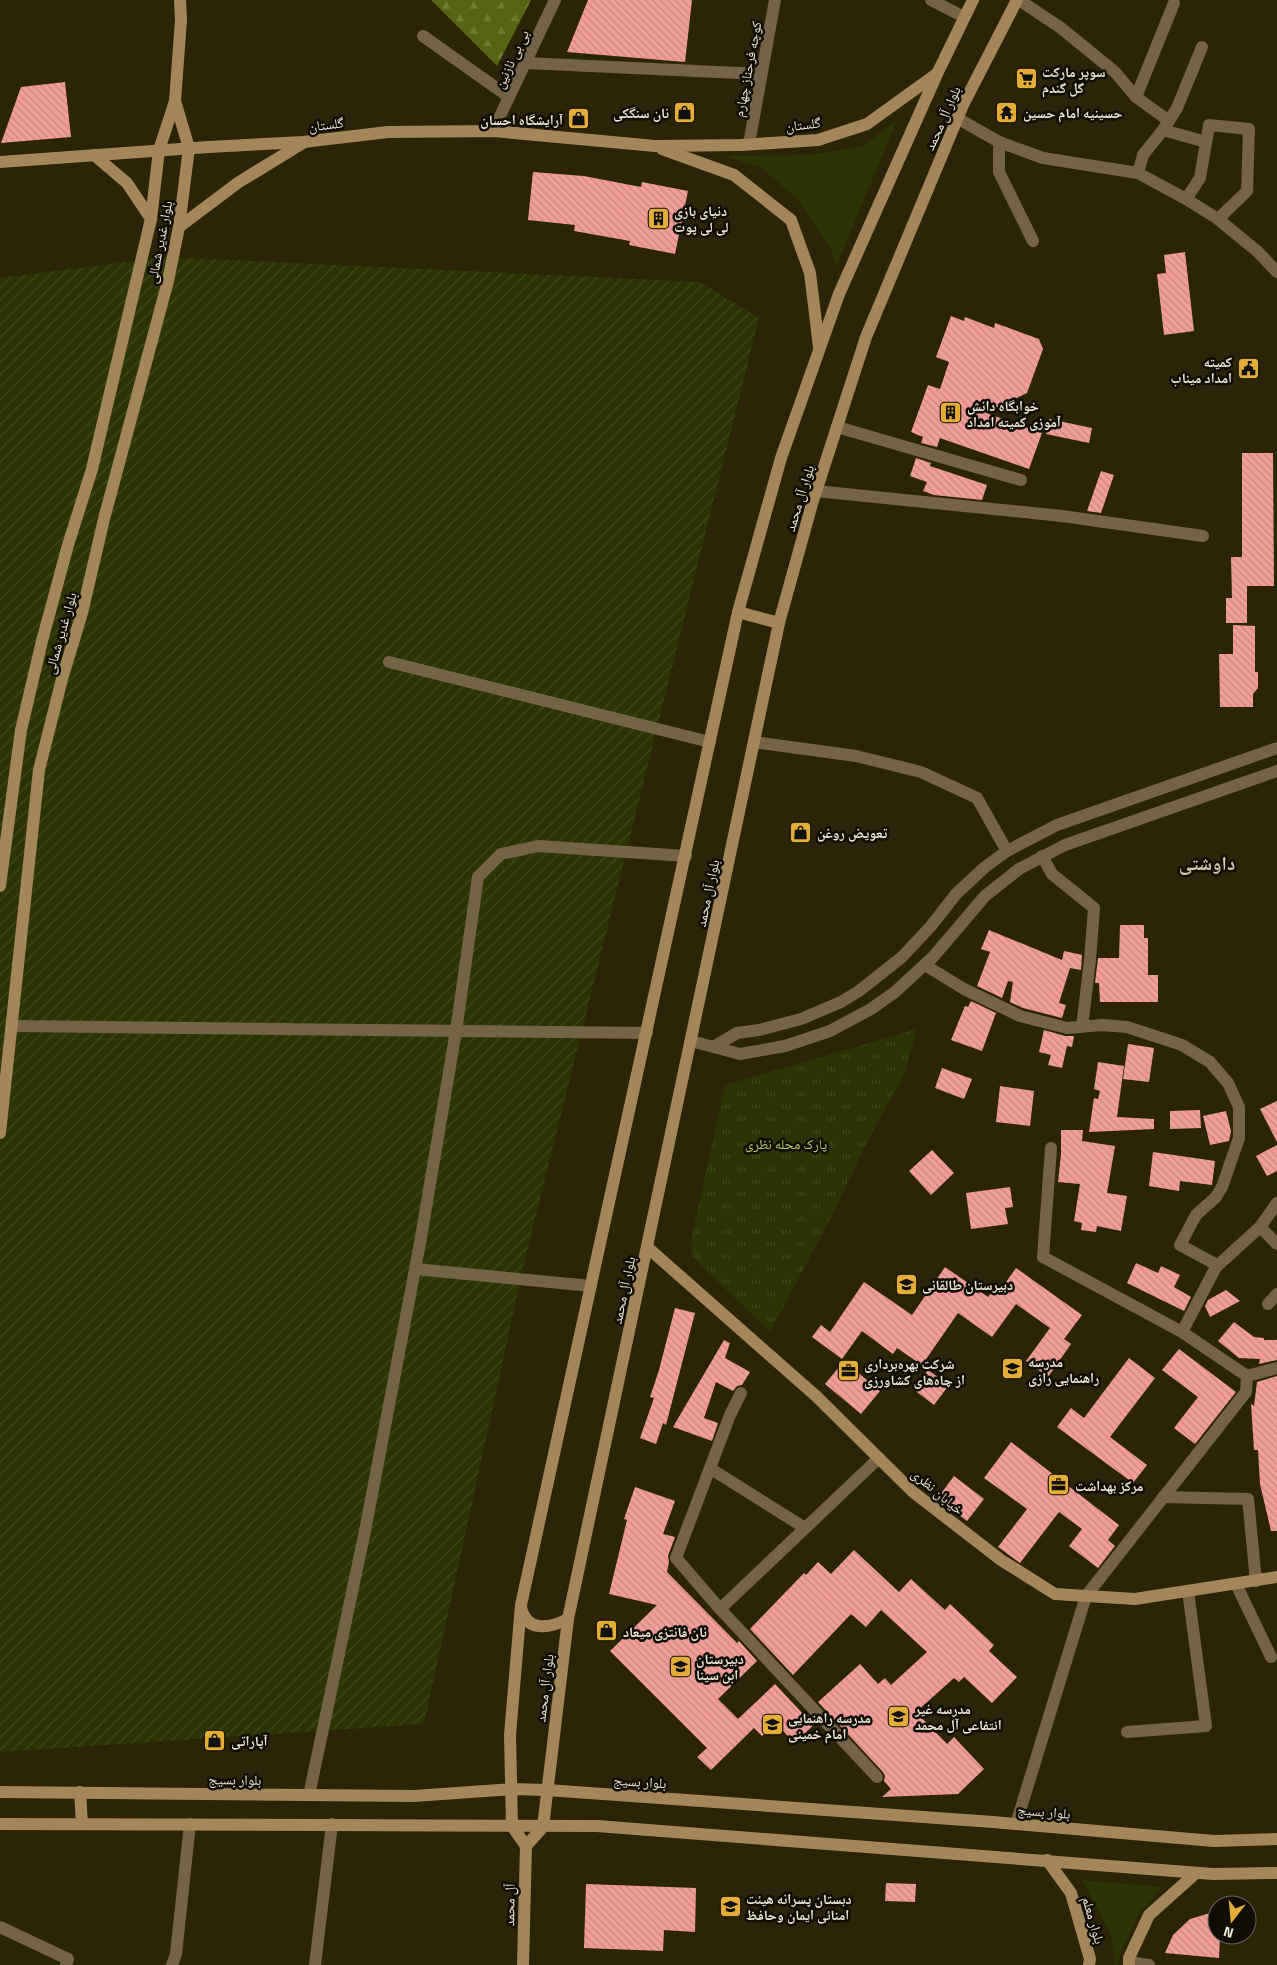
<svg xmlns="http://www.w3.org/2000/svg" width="1277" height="1965" font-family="'Titillium Web','Noto Naskh Arabic',sans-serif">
	<defs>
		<pattern id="forest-firs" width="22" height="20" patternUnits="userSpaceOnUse" patternTransform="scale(1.25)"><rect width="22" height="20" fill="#576411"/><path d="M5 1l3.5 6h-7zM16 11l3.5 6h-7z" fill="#6f7a33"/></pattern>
		<pattern id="park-tufts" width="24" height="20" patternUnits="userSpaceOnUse" patternTransform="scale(1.25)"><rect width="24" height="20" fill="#2c3406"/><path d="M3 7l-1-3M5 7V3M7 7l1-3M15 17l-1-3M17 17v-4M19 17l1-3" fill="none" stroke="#40481e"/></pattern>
		<pattern id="garden-furrows" width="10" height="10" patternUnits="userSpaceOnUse" patternTransform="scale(1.25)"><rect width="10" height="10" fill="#2c3406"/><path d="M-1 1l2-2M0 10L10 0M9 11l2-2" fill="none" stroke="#40481e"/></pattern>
		<pattern id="building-back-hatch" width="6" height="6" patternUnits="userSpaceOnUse" patternTransform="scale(1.25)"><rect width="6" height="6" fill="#f39d98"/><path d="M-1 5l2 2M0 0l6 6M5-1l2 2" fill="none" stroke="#c88782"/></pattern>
	</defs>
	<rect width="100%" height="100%" fill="#2b2408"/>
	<g fill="#2c3406">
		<path d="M897 120 836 267 831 250 797 199 762 168 725 156 809 155 861 147Z"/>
		<path d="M1082 1880 1162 1887 1139 1914 1123 1947 1117 1965H1115L1111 1934Z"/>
	</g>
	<path fill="url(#forest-firs)" d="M431 0H531L497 66Z"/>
	<path fill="url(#park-tufts)" d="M917 1029 904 1075 867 1142 834 1212 770 1332 693 1257 691 1240 725 1085Z"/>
	<path fill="url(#garden-furrows)" d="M165 257 700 282 759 318 525 1259 424 1724 0 1752V278Z"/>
	<g fill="url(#building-back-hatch)">
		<path d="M588 0H692L685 62 567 52Z"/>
		<path d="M65 82 71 137 1 143 21 87Z"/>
		<path d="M533 172 584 176 641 187 642 182 688 191 675 254 629 245 630 241 574 231 575 225 528 220Z"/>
		<path d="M1185 252 1194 331 1164 335 1157 274 1166 273 1164 255Z"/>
		<path d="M951 316 964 321 965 317 994 328 995 323 1039 339 1043 349 1027 393 986 413 1042 433 1029 469 940 438 937 447 921 443 923 437 911 432 928 385 940 389 949 362 936 357Z"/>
		<path d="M1049 419 1092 428 1089 443 1046 434Z"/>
		<path d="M1242 453H1273L1274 586H1247V623H1226V598H1232L1231 557H1242Z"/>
		<path d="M916 458 931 463 930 466 987 485 982 500 934 495 923 491 927 482 910 476Z"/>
		<path d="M1101 471 1114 475 1101 513 1087 511Z"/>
		<path d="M1233 625 1255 626V672H1258V688L1253 694V707H1220L1219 654H1233Z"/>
		<path d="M1120 925H1144V938H1148V975H1158V1002H1100L1099 983H1095L1098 958H1119Z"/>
		<path d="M989 930 1062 960 1064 951 1082 955 1081 970 1070 968 1059 1003 1066 1005 1062 1018 1023 1008 1010 1002 1013 982 1008 981 1002 998 977 986 990 952 981 949Z"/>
		<path d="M971 1001 996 1013 982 1051 951 1040 965 1006 968 1007Z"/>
		<path d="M1044 1030 1065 1036H1074L1072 1047 1067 1046 1062 1068 1048 1065 1051 1055 1039 1052Z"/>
		<path d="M1128 1044 1154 1048 1149 1082 1123 1079Z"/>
		<path d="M1098 1062 1124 1066 1117 1117 1154 1119V1129L1089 1132 1094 1098 1098 1099 1100 1091 1094 1089Z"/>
		<path d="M942 1068 972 1079 964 1099 935 1088Z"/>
		<path d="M1000 1086 1034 1091 1030 1126 996 1122Z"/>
		<path d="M1277 1101V1142L1260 1109Z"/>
		<path d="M1200 1110 1201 1128 1170 1129V1111Z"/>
		<path d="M1226 1111 1231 1131 1229 1141 1210 1145 1203 1116Z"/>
		<path d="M1061 1130H1083L1082 1141 1115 1146 1107 1193 1127 1196 1121 1231 1097 1226 1096 1232 1081 1230 1082 1223 1074 1221 1080 1184 1058 1182 1061 1154Z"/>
		<path d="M1277 1145V1171L1267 1176 1256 1156Z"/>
		<path d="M932 1150 954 1173 931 1195 909 1171Z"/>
		<path d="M1153 1152 1215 1161 1212 1185 1180 1181 1179 1191 1149 1186Z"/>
		<path d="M1010 1187 1013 1207 1005 1208 1008 1224 971 1229 966 1193Z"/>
		<path d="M1136 1263 1158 1273 1161 1266 1180 1275 1174 1287 1191 1297 1184 1311 1127 1283Z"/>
		<path d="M945 1267 988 1297 994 1289 999 1292 1016 1268 1082 1315 1064 1339 1071 1344 1048 1377 1026 1361 1050 1328 1016 1304 992 1337 958 1313 922 1365 897 1348 893 1354 862 1331 842 1359 812 1337 821 1325 830 1332 864 1282 912 1315Z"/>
		<path d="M1226 1290 1240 1301 1210 1317 1205 1306 1208 1300Z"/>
		<path d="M675 1308 695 1313 666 1425 663 1423 656 1444 640 1438 654 1398 650 1397 659 1370Z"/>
		<path d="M1234 1322 1254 1337 1264 1338V1340H1277V1360L1259 1364 1260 1359 1239 1358 1218 1341Z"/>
		<path d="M724 1340 730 1343 725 1358 750 1372 742 1385 737 1386 733 1391 716 1382 704 1418 718 1423 712 1441 673 1427Z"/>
		<path d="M1179 1349 1236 1392 1195 1444 1174 1428 1198 1397 1162 1370Z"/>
		<path d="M1129 1358 1155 1378 1110 1437 1147 1465 1133 1483 1057 1427 1071 1408 1084 1418Z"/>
		<path d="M844 1361 880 1391 861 1414 825 1384Z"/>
		<path d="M928 1370 949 1385 934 1405 913 1389Z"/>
		<path d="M1277 1376V1531H1271L1260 1484 1258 1450H1254L1251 1404 1254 1406 1257 1382Z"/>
		<path d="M1011 1442 1119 1525 1108 1540 1115 1546 1098 1568 1069 1546 1082 1529 1059 1512 1020 1563 998 1547 1027 1509 984 1478Z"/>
		<path d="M954 1476 984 1499 967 1521 937 1499Z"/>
		<path d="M635 1487 675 1501 663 1534 675 1537 668 1556 669 1562 667 1572 737 1643 739 1641 757 1661 718 1699 738 1719 775 1684 804 1715 806 1713 816 1723 794 1743 776 1723 762 1736 754 1728 711 1770 697 1757 707 1748 610 1651 657 1605 609 1594 627 1520 624 1519Z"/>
		<path d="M854 1550 899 1592 911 1579 945 1610 950 1604 994 1645 989 1651 1017 1677 992 1703 964 1677 959 1682 954 1678 916 1712 947 1744 954 1737 984 1769 958 1794 882 1797 891 1789 884 1781 885 1776 883 1772 818 1702 860 1664 878 1684 885 1678 891 1685 927 1652 881 1610 866 1627 851 1614 793 1675 750 1629 804 1573 806 1575 818 1562 831 1574Z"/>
		<path d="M886 1883 916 1884 915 1902 885 1901Z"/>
		<path d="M586 1884 696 1888 695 1932 664 1930 663 1951 584 1948Z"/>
		<path d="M1217 1911V1935H1220L1219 1958 1165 1953 1173 1935 1190 1919Z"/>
	</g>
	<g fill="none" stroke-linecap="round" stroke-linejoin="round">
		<g stroke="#756347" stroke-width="12">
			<path d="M931 0 964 17"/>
			<path d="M1019 0 1061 28 1115 72 1136 97 1169 121"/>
			<path d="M423 36 509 97"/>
			<path d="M526 63 760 74"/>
			<path d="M1136 97 1174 3"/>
			<path d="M957 118 999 142 1043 158 1138 173 1186 199 1218 219 1258 252 1277 272"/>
			<path d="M1163 130 1206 142"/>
			<path d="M493 131 555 0"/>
			<path d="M999 142V172L1033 241"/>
			<path d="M749 144 775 0"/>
			<path d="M1138 173 1143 155 1163 130 1177 108 1202 47"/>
			<path d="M1186 199 1200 178 1209 125 1249 129 1247 191 1218 219"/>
			<path d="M837 427 1021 480"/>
			<path d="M816 491 1062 516 1203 536"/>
			<path d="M389 662 710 742"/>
			<path d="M754 742 856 756 921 772 977 798 1007 851"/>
			<path d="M1042 856 1052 874 1094 908 1090 960 1082 1027"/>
			<path d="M925 965 964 989 1020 1016 1067 1028 1102 1025 1127 1027 1182 1045 1210 1062 1228 1083 1239 1107V1138L1222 1187 1216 1197 1196 1215 1180 1245 1217 1265"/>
			<path d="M12 1026 647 1033"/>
			<path d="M1260 1227 1277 1244"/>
			<path d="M415 1269 591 1286"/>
			<path d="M1268 1304 1277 1294"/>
			<path d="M1182 1332 1216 1267 1260 1227 1277 1203"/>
			<path d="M1247 1376 1277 1368"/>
			<path d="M711 1469 805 1528"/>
			<path d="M1163 1497 1248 1499 1256 1581"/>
			<path d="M1236 1584 1271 1657"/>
			<path d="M720 1609 676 1558 730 1415 741 1393"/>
			<path d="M1127 1732 1206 1726 1188 1591"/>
			<path d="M877 1777 720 1609 879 1458"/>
			<path d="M309 1795 365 1531 420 1243 456 1031 478 877 501 854 538 846 686 856"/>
			<path d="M1016 1824 1086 1596 1246 1392 1247 1376 1182 1332 1043 1257 1051 1148"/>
			<path d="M0 1927 68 1959 66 1965"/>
			<path d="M1129 1962 1149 1965"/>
			<path d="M172 1965 176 1954 190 1824"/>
			<path d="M315 1965 332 1824"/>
		</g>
		<g stroke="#756347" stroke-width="12">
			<path d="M691 1041 740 1054 785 1046 830 1031 871 1009 895 992 933 957 985 896 1019 869 1065 845 1277 771"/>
			<path d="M715 1046 737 1033 759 1030 801 1019 841 1002 859 991 902 957 931 926 956 894 985 867 1007 851 1057 825 1277 748"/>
		</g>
		<g stroke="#a38659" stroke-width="12">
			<path d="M662 149 734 175 791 220 810 273 819 347"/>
			<path d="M94 155 127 183 151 219"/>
			<path d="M0 162 208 147 303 142 388 132 493 131 655 146 741 145 818 140 867 124 935 75"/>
			<path d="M179 227 239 182 303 143"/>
			<path d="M738 612 779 623"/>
			<path d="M0 886 21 730 42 641 68 545 92 469 151 219 159 150 175 101 181 20 180 0"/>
			<path d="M0 1133 39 770 62 679 82 613 104 519 168 281 179 227 189 148 175 101"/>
			<path d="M647 1247 816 1396 913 1492 1001 1560 1055 1594 1135 1599 1277 1577"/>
			<path d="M521 1607C526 1633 550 1628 568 1619"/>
			<path d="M0 1792 414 1796 512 1789 547 1790 993 1822 1214 1841 1277 1839"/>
			<path d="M80 1792 82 1824"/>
			<path d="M0 1824 597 1826 1213 1874 1277 1873"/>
			<path d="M526 1846 543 1827 568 1619 779 623 812 504 866 337 963 105 1017 0"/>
			<path d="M1047 1860 1071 1893 1090 1959 1089 1965"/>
			<path d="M523 1965 526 1846 512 1826 510 1735 521 1605 738 612 781 458 839 294 937 74 973 0"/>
			<path d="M1129 1965V1958L1149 1915 1196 1873"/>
		</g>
	</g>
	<defs>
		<symbol id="supermarket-square" viewBox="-11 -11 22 22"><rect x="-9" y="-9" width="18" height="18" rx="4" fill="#e4ad35" stroke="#110d04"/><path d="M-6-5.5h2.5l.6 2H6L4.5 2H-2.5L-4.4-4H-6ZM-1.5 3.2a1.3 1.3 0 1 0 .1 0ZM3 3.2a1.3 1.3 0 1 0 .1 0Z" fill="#111"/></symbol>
		<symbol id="shop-square" viewBox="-11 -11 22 22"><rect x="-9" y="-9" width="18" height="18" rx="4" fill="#e4ad35" stroke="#110d04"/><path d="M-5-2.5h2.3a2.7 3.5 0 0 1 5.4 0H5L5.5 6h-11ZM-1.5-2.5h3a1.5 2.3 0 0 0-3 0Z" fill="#111"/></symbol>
		<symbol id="temple-square" viewBox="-11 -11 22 22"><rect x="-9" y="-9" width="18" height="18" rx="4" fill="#e4ad35" stroke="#110d04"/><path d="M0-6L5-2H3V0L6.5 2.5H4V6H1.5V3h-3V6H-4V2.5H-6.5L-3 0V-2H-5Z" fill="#111"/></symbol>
		<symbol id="building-square" viewBox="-11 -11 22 22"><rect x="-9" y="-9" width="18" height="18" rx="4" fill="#e4ad35" stroke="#110d04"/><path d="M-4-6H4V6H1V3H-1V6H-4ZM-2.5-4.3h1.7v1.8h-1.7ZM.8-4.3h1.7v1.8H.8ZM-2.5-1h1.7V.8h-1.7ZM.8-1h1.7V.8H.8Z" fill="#111"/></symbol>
		<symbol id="civic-square" viewBox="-11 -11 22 22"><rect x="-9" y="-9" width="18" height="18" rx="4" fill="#e4ad35" stroke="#110d04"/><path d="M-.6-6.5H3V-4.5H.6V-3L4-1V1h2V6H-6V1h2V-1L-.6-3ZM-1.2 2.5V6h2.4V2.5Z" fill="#111"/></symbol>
		<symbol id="school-square" viewBox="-11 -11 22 22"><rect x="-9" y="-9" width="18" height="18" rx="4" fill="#e4ad35" stroke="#110d04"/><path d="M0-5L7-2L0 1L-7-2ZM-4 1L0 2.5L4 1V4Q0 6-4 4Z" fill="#111"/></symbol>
		<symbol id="office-square" viewBox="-11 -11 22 22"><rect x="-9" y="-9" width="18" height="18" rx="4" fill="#e4ad35" stroke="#110d04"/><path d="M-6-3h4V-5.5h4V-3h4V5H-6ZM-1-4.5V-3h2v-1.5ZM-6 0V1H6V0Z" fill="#111"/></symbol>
	</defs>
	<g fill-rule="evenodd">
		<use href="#supermarket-square" x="1014" y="66" width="25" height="25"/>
		<use href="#shop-square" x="672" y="100" width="25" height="25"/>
		<use href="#temple-square" x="994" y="100" width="25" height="25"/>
		<use href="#shop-square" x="566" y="106" width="25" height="25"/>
		<use href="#building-square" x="646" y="206" width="25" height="25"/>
		<use href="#civic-square" x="1236" y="356" width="25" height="25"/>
		<use href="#building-square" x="938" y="400" width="25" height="25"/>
		<use href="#shop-square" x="788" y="820" width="25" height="25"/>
		<use href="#school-square" x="894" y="1272" width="25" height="25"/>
		<use href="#school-square" x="1000" y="1356" width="25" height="25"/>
		<use href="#office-square" x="836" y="1358" width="25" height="25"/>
		<use href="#office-square" x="1046" y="1472" width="25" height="25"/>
		<use href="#shop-square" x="594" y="1618" width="25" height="25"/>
		<use href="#school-square" x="668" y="1654" width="25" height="25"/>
		<use href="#school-square" x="886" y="1704" width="25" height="25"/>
		<use href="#school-square" x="760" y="1712" width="25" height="25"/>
		<use href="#shop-square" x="202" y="1728" width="25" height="25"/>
		<use href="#school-square" x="718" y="1894" width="25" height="25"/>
	</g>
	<g text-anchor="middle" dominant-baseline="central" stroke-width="5" stroke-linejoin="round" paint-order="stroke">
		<g font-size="14" fill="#eae5d5" stroke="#110d04">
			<text transform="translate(511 59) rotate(-65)">بی بی نازنین</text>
			<text transform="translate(747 69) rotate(-79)">کوچه فرحناز چهارم</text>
			<text transform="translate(942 118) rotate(-66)">بلوار آل محمد</text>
			<text transform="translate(326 124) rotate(-7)">گلستان</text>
			<text transform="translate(803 124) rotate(-7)">گلستان</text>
			<text transform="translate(159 242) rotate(-79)">بلوار غدیر شمالی</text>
			<text transform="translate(799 498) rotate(-73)">بلوار آل محمد</text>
			<text transform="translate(60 633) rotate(-74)">بلوار غدیر شمالی</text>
			<text transform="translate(707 893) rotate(-78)">بلوار آل محمد</text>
			<text transform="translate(623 1290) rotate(-78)">بلوار آل محمد</text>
			<text transform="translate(938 1491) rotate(40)">خیابان نظری</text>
			<text transform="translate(544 1688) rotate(-83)">بلوار آل محمد</text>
			<text transform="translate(235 1779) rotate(1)">بلوار بسیج</text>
			<text transform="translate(640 1781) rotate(4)">بلوار بسیج</text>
			<text transform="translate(1044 1811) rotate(5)">بلوار بسیج</text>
			<text transform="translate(509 1905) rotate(-89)">آل محمد</text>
			<text transform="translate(1094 1920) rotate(74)">بلوار معلم</text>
		</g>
		<g font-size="14" font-weight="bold" fill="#eae5d5" stroke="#110d04" text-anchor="start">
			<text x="1042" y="71">سوپر مارکت<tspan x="1042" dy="16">گل گندم</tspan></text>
			<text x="669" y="112" text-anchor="end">نان سنگکی</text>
			<text x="1023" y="112">حسینیه امام حسین</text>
			<text x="563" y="119" text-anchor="end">آرایشگاه احسان</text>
			<text x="674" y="210">دنیای بازی<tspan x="674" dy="16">لی لی پوت</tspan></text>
			<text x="1232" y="361" text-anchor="end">کمیته<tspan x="1232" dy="16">امداد میناب</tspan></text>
			<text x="967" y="405">خوابگاه دانش<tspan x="967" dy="16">آموزی کمیته امداد</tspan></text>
			<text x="817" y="832">تعویض روغن</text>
			<text x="922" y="1284">دبیرستان طالقانی</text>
			<text x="1028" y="1361">مدرسه<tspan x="1028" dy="16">راهنمایی رازی</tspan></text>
			<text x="864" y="1363">شرکت بهره‌برداری<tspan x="864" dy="16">از چاه‌های کشاورزی</tspan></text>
			<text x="1075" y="1485">مرکز بهداشت</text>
			<text x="623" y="1631">نان فانتزی میعاد</text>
			<text x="696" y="1658">دبیرستان<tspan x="696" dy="16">ابن سینا</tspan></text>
			<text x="915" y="1708">مدرسه غیر<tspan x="915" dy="16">انتفاعی آل محمد</tspan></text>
			<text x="788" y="1717">مدرسه راهنمایی<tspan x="788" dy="16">امام خمینی</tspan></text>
			<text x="231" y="1740">آپاراتی</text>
			<text x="746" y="1898">دبستان پسرانه هیئت<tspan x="746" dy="16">امنائی ایمان وحافظ</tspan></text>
		</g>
		<g font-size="14" fill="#b8ce64" stroke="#110d04">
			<text x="786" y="1143">پارک محله نظری</text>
		</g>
		<g font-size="19" font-weight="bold" fill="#d2c8a8" stroke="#110d04">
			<text x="1207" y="862">داوشتی</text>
		</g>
	</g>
	<g transform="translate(1232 1920) rotate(196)"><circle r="24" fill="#110d04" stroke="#686358"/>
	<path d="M0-4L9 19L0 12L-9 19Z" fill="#e4ad35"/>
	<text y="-8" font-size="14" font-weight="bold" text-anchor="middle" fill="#eae5d5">N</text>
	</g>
</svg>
